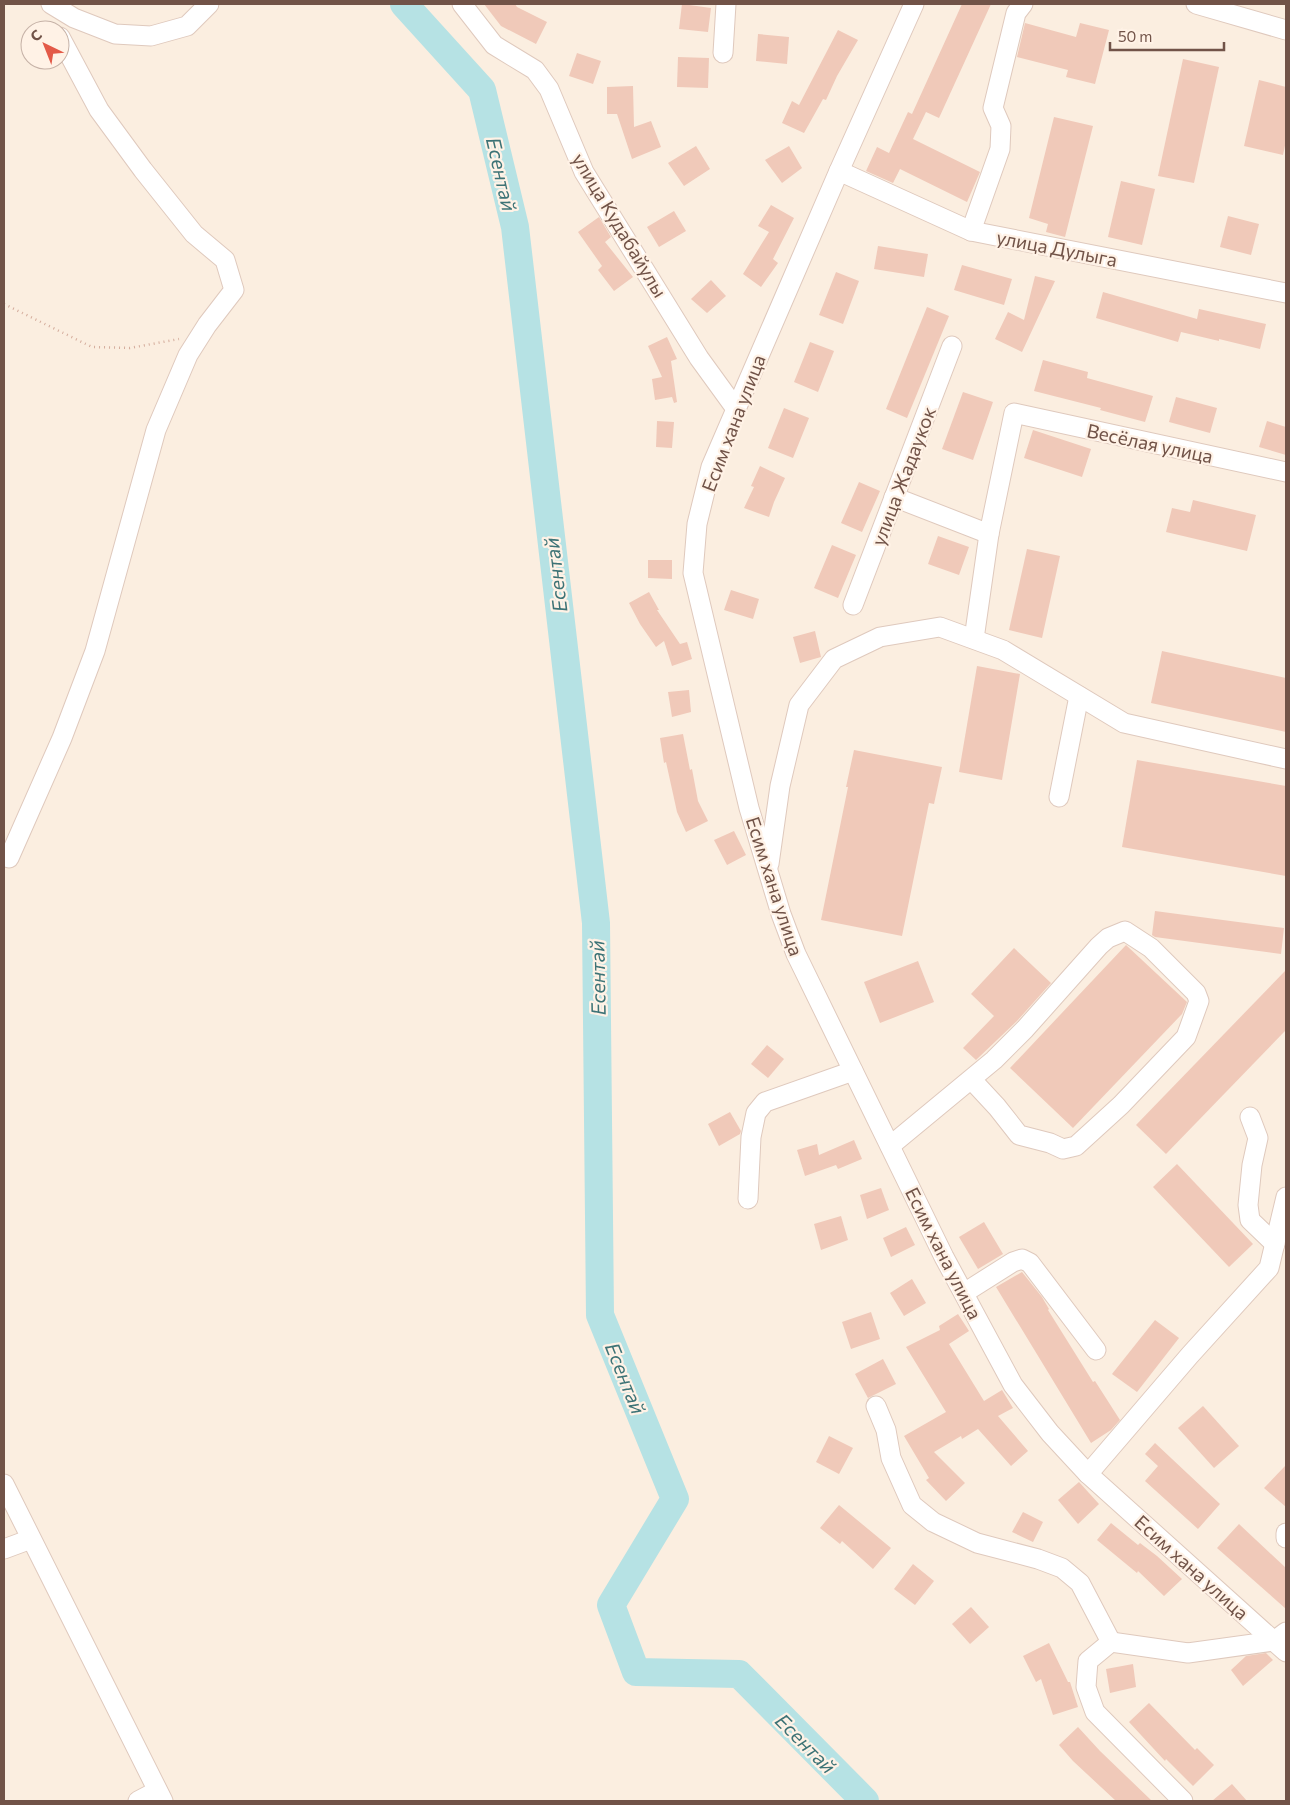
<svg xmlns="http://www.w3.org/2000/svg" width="1290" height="1805" font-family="Commissioner,sans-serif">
	<rect width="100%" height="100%" fill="#fbeee0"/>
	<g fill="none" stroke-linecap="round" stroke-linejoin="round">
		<path stroke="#b6e2e4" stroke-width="28" d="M404 4 482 90 515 227 596 923 600 1315 675 1499 611 1605 636 1672 739 1674 865 1801"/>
	</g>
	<g fill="#f0c9b9">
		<path d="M484 4H515L517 7 547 22 536 44 501 26Z"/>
		<path d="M682 4 711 8 708 32 679 29Z"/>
		<path d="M962 4H991L939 118 926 112 913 139 980 172 967 202 900 169 893 183 866 171 877 147 889 153 908 112 912 114Z"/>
		<path d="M1025 23 1076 37 1080 23 1109 30 1095 84 1066 77 1068 70 1017 57Z"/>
		<path d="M838 30 858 40 837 76 826 100 823 99 804 133 782 123 792 101 799 105Z"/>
		<path d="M758 34 789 37 787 64 756 61Z"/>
		<path d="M577 53 601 61 593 84 569 76Z"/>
		<path d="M678 57 709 58 708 88 677 87Z"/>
		<path d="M1183 59 1219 67 1194 183 1158 176Z"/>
		<path d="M1259 80 1286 87V141L1283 155 1244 146Z"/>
		<path d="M633 86 634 127 651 121 661 147 632 159 617 114H607V87Z"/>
		<path d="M1054 117 1093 126 1065 237 1046 232 1048 224 1029 218Z"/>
		<path d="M696 146 710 169 684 186 668 163Z"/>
		<path d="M789 146 802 168 782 183 765 160Z"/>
		<path d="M1121 181 1155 189 1142 245 1108 237Z"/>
		<path d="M771 205 794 218 773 259 778 263 761 287 743 274 769 232 758 226Z"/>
		<path d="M674 211 686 231 659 247 647 227Z"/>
		<path d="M1228 216 1259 224 1251 255 1220 247Z"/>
		<path d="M599 217 611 237 605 242 633 277 614 291 598 270 602 266 578 232Z"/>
		<path d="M878 246 928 254 924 277 874 269Z"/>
		<path d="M962 265 1012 279 1004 305 954 290Z"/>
		<path d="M836 272 859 281 843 324 819 315Z"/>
		<path d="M1035 276 1055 281 1022 352 995 339 1008 312 1024 320Z"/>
		<path d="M711 280 726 296 707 313 691 299Z"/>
		<path d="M1103 292 1197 319 1199 309 1266 324 1260 349 1219 339V341L1181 332 1178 342 1096 318Z"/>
		<path d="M927 307 949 316 907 418 886 409Z"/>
		<path d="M667 337 677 359 671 361 677 402 674 403 672 397 655 400 652 379 662 377 648 346Z"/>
		<path d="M810 342 834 351 818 392 794 382Z"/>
		<path d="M1043 360 1088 372 1087 378 1153 396 1145 422 1100 410 1101 408 1034 391Z"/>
		<path d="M963 392 993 402 973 460 942 449Z"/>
		<path d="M1176 397 1217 408 1210 433 1169 422Z"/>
		<path d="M784 408 809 418 793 458 768 448Z"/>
		<path d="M657 421 674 422 672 448 656 447Z"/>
		<path d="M1267 421 1286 427V455L1259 447Z"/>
		<path d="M1033 430 1091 449 1082 477 1024 458Z"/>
		<path d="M760 466 785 478 774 502 769 517 744 508 754 487 751 486Z"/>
		<path d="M859 482 880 491 862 532 841 523Z"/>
		<path d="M1193 500 1256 515 1247 551 1166 532 1172 508 1190 512Z"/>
		<path d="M938 536 969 547 959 575 928 564Z"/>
		<path d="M832 545 856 555 838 598 814 588Z"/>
		<path d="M1027 549 1060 556 1042 638 1009 630Z"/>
		<path d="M648 560H672V579L648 578Z"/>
		<path d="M731 590 759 599 753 619 724 610Z"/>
		<path d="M649 592 659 610H657L680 644 687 642 692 659 672 666 664 641 656 647 640 624 629 603Z"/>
		<path d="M815 631 821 657 800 663 793 637Z"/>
		<path d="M1162 651 1286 678V732L1151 703Z"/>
		<path d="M977 666 1020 674 1002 780 959 772Z"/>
		<path d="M689 690 691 712 672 717 668 692Z"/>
		<path d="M683 734 690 770 692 769 698 801 708 821 686 832 677 812 666 762 664 763 660 738Z"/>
		<path d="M854 750 942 767 934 804 929 803 902 936 821 920 848 787H846Z"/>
		<path d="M1137 760 1286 786V876L1122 847Z"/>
		<path d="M734 831 746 855 727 865 714 840Z"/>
		<path d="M1155 911 1284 928 1281 954 1155 937 1152 935Z"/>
		<path d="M1126 945 1187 1002 1182 1014 1073 1128 1010 1068Z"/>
		<path d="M1014 948 1051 983 1017 1021 976 1060 963 1048 994 1016 971 994Z"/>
		<path d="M918 961 934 1002 880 1023 864 982Z"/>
		<path d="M1286 970V1030L1166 1154 1136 1125Z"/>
		<path d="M767 1045 784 1059 768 1078 751 1064Z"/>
		<path d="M730 1112 741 1131 740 1134 719 1146 708 1124Z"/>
		<path d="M854 1140 862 1159 838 1169 836 1165 805 1176 797 1150 817 1144 819 1155Z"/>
		<path d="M1177 1164 1253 1244 1229 1267 1153 1187Z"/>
		<path d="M881 1188 889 1210 867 1219 860 1195Z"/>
		<path d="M841 1216 848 1240 821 1250 814 1224Z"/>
		<path d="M984 1222 1003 1254 978 1269 959 1237Z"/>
		<path d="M906 1227 915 1245 891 1257 883 1238Z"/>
		<path d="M1022 1272 1042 1297 1049 1309 1048 1310 1093 1382 1095 1381 1120 1420 1111 1430 1091 1443 996 1287Z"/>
		<path d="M912 1279 926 1303 904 1316 890 1293Z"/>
		<path d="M871 1312 880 1339 851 1349 842 1322Z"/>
		<path d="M958 1314 969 1331 949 1344 984 1401 1002 1390 1013 1408 998 1416 1028 1451 1011 1466 978 1429 962 1439 961 1436 934 1452 965 1483 946 1501 926 1480 929 1478 904 1436 946 1412 906 1347 940 1330 939 1326Z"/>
		<path d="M1155 1320 1179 1338 1137 1392 1112 1374Z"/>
		<path d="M883 1359 896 1384 868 1398 855 1374Z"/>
		<path d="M1203 1406 1239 1446 1214 1468 1178 1428Z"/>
		<path d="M829 1436 853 1448 839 1474 816 1462Z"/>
		<path d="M1155 1443 1220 1504 1198 1529 1145 1481 1158 1466 1145 1454Z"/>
		<path d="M1286 1465V1507L1264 1488Z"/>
		<path d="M1079 1482 1099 1504 1078 1524 1058 1500Z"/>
		<path d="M839 1505 891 1548 873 1569 842 1541 840 1544 820 1528Z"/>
		<path d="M1023 1512 1043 1522 1033 1542 1012 1532Z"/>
		<path d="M1111 1523 1138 1545 1140 1543 1157 1556 1182 1579 1164 1596 1138 1571 1137 1573 1097 1540Z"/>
		<path d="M1239 1524 1286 1568V1609L1217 1548Z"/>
		<path d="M913 1564 934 1581 915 1605 894 1589Z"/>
		<path d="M971 1607 989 1627 970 1644 952 1624Z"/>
		<path d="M1049 1643 1068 1682H1070L1078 1707 1053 1715 1041 1679 1036 1682 1023 1656Z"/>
		<path d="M1266 1653 1273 1660 1243 1686 1231 1670 1246 1656Z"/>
		<path d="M1133 1664 1136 1687 1110 1693 1106 1669Z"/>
		<path d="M1149 1703 1195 1750 1197 1748 1214 1765 1193 1786 1166 1759 1165 1761 1129 1722Z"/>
		<path d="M1078 1727 1100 1751 1152 1801H1116L1073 1761 1059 1745Z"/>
		<path d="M1232 1784 1247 1801H1212Z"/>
	</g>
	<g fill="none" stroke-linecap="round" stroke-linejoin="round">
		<defs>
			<g id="minor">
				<path d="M51 4 74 18 115 34 151 36 187 26 209 4"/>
				<path d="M462 4 494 45 535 70 549 89 584 172 699 358 736 409"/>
				<path d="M914 4 839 171 711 467 697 524 693 573 749 808 781 914 796 954 944 1257 1013 1385 1050 1433 1088 1474 1286 1652"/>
				<path d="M1196 4 1286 30"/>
				<path d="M723 53 726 4"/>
				<path d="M839 171 971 231 1286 293"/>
				<path d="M971 231 1000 149 1001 126 993 108 1016 13 1023 4"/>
				<path d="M894 497 989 534"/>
				<path d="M853 605 952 346"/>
				<path d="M974 639 989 534 1014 413 1286 472"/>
				<path d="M1059 797 1079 696"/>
				<path d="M4 856 9 858 62 738 95 651 156 430 188 355 207 325 234 290 225 260 194 234 143 170 99 110 60 37"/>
				<path d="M769 864 780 786 799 705 834 659 880 637 940 627 1003 650 1124 723 1286 759"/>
				<path d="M1250 1117 1258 1138 1252 1165 1248 1205 1250 1220 1275 1244"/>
				<path d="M890 1146 994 1060 1025 1029 1099 946 1108 938 1125 931 1151 948 1196 993 1199 1001 1186 1037 1121 1105 1076 1146 1063 1149 1050 1143 1019 1135 997 1107 971 1079"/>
				<path d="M748 1199 751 1137 756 1113 765 1102 853 1071"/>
				<path d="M964 1293 1013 1262 1022 1259 1030 1263 1096 1350"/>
				<path d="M876 1406 886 1430 891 1458 912 1505 933 1522 977 1543 1038 1559 1062 1568 1080 1583 1111 1642 1088 1661 1086 1687 1095 1712 1183 1801"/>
				<path d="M1088 1474 1190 1355 1269 1268 1286 1197"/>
				<path d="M4 1484 163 1801"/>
				<path d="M1286 1533V1538"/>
				<path d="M4 1549 31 1539"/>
				<path d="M1111 1642 1188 1653 1274 1641 1286 1632"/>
				<path d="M138 1801 157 1791"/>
			</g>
		</defs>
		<use href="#minor" stroke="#dfc9bd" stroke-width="21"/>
		<path stroke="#d4ac9c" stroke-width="2.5" stroke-dasharray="1 4" stroke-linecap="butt" d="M4 304 92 347 130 348 179 339"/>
		<use href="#minor" stroke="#fff" stroke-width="19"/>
	</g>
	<g text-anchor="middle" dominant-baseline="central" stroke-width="4.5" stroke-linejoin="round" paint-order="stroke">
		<g font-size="19" fill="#715348" stroke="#fff2e6">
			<text transform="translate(620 225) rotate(59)">улица Кудабайулы</text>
			<text transform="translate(1057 248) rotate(11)">улица Дулыга</text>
			<text transform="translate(733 423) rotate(-69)">Есим хана улица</text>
			<text transform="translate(1150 443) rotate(12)">Весёлая улица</text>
			<text transform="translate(903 476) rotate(-69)">улица Жадаукок</text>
			<text transform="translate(775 886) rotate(72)">Есим хана улица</text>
			<text transform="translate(944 1253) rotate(63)">Есим хана улица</text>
			<text transform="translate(1192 1567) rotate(42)">Есим хана улица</text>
		</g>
		<g font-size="20" font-style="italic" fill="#3d7376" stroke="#fff2e6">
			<text transform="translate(502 174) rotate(77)">Есентай</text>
			<text transform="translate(555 575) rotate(-97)">Есентай</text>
			<text transform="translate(597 978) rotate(-91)">Есентай</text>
			<text transform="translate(626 1378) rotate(68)">Есентай</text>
			<text transform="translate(806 1743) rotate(45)">Есентай</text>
		</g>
	</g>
	<rect width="1290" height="1805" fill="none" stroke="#715348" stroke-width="10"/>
	<g transform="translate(45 45) rotate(317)"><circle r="24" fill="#fff2e6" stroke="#c6b2a7"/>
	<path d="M0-4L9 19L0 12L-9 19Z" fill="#e35a48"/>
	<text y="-8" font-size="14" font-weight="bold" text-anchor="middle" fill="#715348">С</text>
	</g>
	<path d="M1110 42v8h114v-8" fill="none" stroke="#715348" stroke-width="2.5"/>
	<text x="1118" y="42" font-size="15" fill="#715348" stroke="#fff2e6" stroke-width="4" paint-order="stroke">50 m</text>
</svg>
